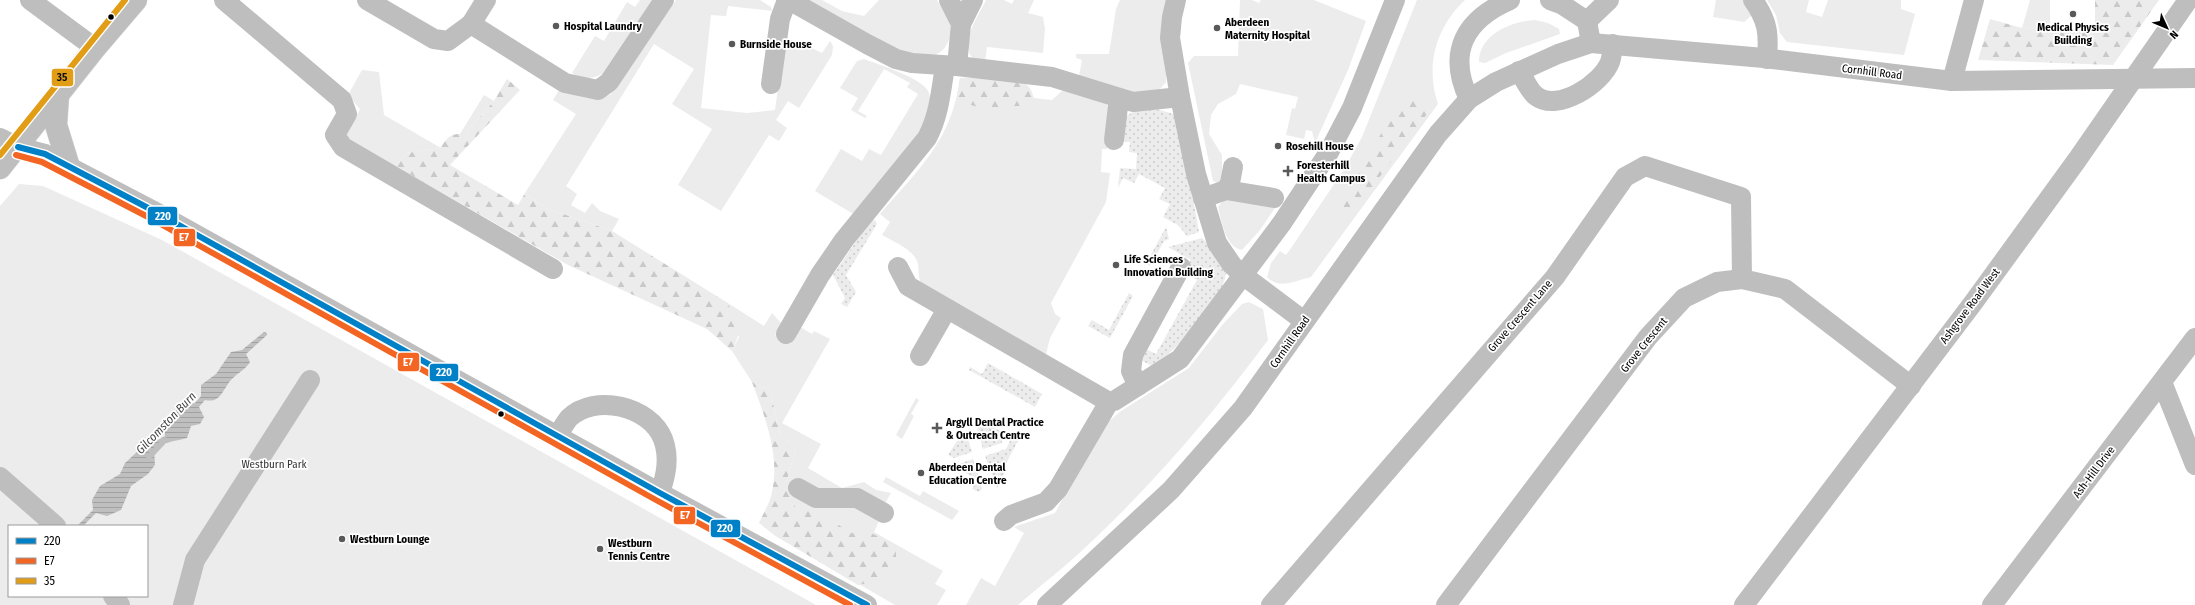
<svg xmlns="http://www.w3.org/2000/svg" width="2195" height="605" font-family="'Fira Sans Condensed',sans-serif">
	<defs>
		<pattern id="forest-firs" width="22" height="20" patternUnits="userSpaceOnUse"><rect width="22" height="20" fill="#ececec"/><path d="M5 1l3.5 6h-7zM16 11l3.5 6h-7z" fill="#c9c9c9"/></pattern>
		<pattern id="garden-dots" width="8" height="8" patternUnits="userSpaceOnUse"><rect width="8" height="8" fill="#ececec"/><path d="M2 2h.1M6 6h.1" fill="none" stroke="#c9c9c9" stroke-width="1.8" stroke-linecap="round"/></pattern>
		<pattern id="water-rules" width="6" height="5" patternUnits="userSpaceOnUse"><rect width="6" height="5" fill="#bfbfbf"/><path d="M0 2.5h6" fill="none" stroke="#a2a2a2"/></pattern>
	</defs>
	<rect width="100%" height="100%" fill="#fff"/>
	<g fill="#ececec" fill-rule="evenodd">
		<path d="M640 0H652L602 74C591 80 582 79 572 73L595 36 604 41 627 2 635 7Z"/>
		<path d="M676 0H760L771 7 772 11 728 6 726 16 711 15 701 108 747 113 775 110 785 39 797 41 822 53 830 41 833 46 832 55 799 108 788 101 776 120 787 128 779 141 769 135 721 211 678 185 712 129 672 104 694 69 654 44 566 186 577 194 571 205 585 213 592 203 600 211 619 219 612 231 546 208 525 193 576 114 553 100 559 90 587 98 610 95Z"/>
		<path d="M802 0H822L842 11 864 16 879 0H937C942 8 949 18 951 28 952 33 951 37 948 42 939 62 919 56 902 51Z"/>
		<path d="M986 0H1004L1012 4 1014 0H1034L1028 13 1043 17 1045 29 1043 53 987 47 985 62 973 59C959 42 978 17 986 0Z"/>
		<path d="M1120 0H1166V82L1159 90 1142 96 1079 76 1082 60 1076 58V54H1109L1116 9Z"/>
		<path d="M1240 0H1252L1259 3 1261 0H1314L1366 21 1348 70 1315 143 1312 131 1306 130 1304 139 1286 135 1292 108 1295 109 1298 97 1240 84 1236 94 1218 104 1211 115 1209 134 1222 155V177L1219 184 1213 181 1188 63 1194 56H1238Z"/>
		<path d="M1417 0H1465C1436 27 1425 66 1438 104L1311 277C1294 281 1280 290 1267 277L1271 263 1280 251 1286 255 1289 251 1345 168 1362 137Z"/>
		<path d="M1716 0H1746L1752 15 1744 22 1713 17Z"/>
		<path d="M1767 0H1809L1806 12 1822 17 1828 0H1901V9L1915 14 1904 55 1787 42 1780 33 1776 15Z"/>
		<path d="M2030 0H2050V27L2022 28Z"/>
		<path d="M1535 20 1548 23 1559 29 1560 34 1506 53 1485 63 1479 62C1479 34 1512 21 1535 20Z"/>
		<path d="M864 59C879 65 924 78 929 93 932 103 928 115 926 124L855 215 815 191 841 149 862 161 869 149 881 155 918 94 907 87 910 83 884 69 858 111 867 116 865 118 851 110 858 98 840 88 857 61Z"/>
		<path d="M362 70 379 72 384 115 441 148 407 153 394 165 345 138 360 109 348 95Z"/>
		<path d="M960 78 1029 87 1034 98 1052 100 1062 91 1068 90 1107 103 1111 119 1107 149H1102L1101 172 1110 173 1106 202 1051 303 1055 314 1061 318 1050 338 1046 354 921 283C918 276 919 271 918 264 915 250 894 242 882 235L890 222 880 214C919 169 952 140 960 78Z"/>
		<path d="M484 95 494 101 465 134H460Z"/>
		<path d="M19 184 43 186 162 240 816 605H0V206ZM9 526H147V596H9Z"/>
		<path d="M1231 199 1277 205 1260 230 1242 250C1226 248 1221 220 1218 207L1222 202Z"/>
		<path d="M723 300 764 326 772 313 781 323 775 335 790 344 800 327 812 334 814 331 830 339 782 423 821 444 808 468 842 488 864 482 876 490 891 493 883 507 853 503 880 519 874 532 943 571 935 584 946 590 937 605H895L774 535 794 495 786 483 796 448 780 434 770 390 752 382 732 351 739 337Z"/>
		<path d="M1249 302 1263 309 1268 340C1214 413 1154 483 1088 545 1066 566 1041 585 1018 605H966L981 578 995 586 1024 533 1014 527 1055 513 1101 428 1121 411 1189 368 1223 324 1242 304Z"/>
		<path d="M916 398 919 400 911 414 914 416 902 439 896 435Z"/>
		<path d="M886 477 920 496 923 491 959 511 952 520 883 482Z"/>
	</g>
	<g fill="url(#forest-firs)">
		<path d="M2095 0H2159L2113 65 1978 60 1990 19 2022 28 2044 26 2065 27V31H2074V28H2095Z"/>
		<path d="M985 77C1008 79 1037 75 1033 107 1005 102 983 117 957 97L960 78Z"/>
		<path d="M507 79 520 90 450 165 518 205 525 193 546 208 612 231 723 300C742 318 743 328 732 351L707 329 568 265 394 165 407 153 440 148C448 137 451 133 465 134L494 101Z"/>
		<path d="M1408 96 1419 97 1430 110 1348 219 1342 213 1343 201 1400 100Z"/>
		<path d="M752 382 770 390 780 434 796 448 786 483 794 495 795 510 813 508 851 533 869 532 894 544C903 573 882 580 858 585L774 535 759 523C763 514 770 503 772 492 780 454 765 417 752 382Z"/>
	</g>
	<g fill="url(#garden-dots)">
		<path d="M1156 109 1174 114 1181 131 1199 232 1187 236 1178 225 1163 217 1170 204 1159 199 1165 188 1139 174 1134 183 1123 178 1118 188 1120 168 1136 169 1137 153 1129 152 1130 142 1120 141 1126 116 1135 111Z"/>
		<path d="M875 220 877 224 846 275 856 292 847 307 841 304 845 298 833 275 870 221Z"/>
		<path d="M1166 227 1169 239 1164 241 1150 266 1146 264Z"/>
		<path d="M1202 238 1207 243 1226 271C1226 298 1175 350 1154 367L1139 359 1146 349 1156 354 1197 280 1184 273 1191 260 1168 247Z"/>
		<path d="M1129 293 1133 296 1110 338 1088 326 1092 320 1109 330Z"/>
		<path d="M988 363 1042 394 1035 407 969 370 970 367 982 374Z"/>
		<path d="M974 417 1002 432V443L983 449Z"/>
		<path d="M1012 437 1018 441 1003 469 1006 470 997 488 985 456 1006 449Z"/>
		<path d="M968 439 972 452 954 458 948 455 957 441Z"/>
		<path d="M973 459 982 489 979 492 972 489 977 479 953 466Z"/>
	</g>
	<path fill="url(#water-rules)" d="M264 332 267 333V335L246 354 250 362C245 370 239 372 233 378 223 387 222 404 205 400L199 407 204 417 200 424 191 426 187 438C173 442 167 441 154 448L155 465 148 474 131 486 121 510 107 516 96 513 83 526H77L93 510 92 500 100 486 120 474 125 463 138 451 165 436 164 426 173 417 177 408 188 404 195 403 201 396V385L216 374 231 352 242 350Z"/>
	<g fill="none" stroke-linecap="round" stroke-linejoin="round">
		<path stroke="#bfbfbf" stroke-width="5.5" d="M149 457 165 440"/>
		<defs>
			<g id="major">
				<path d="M58 96 56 125 69 167"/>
				<path d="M0 168 95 48 136 0"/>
			</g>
		</defs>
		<use href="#major" stroke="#dbdbdb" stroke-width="23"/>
		<g stroke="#bebebe" stroke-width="20">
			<path d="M30 0 95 48"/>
			<path d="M224 0 342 100 347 114 335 135 343 147 553 269"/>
			<path d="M367 0 434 39 448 41 471 24 565 83 598 90 609 82 664 0"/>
			<path d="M789 0 867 44 896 59 912 63 957 66 1052 77 1133 102 1180 97"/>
			<path d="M949 0 961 24 957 66"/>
			<path d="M1176 0 1172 17 1170 38 1180 97 1196 174 1217 243 1232 265 1244 276 1304 321"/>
			<path d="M1550 0 1561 4 1587 21 1591 43"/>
			<path d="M1753 0C1768 21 1769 34 1767 59"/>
			<path d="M1587 21 1609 0"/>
			<path d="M471 24 486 0"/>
			<path d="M961 24 973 0"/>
			<path d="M1519 71C1524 78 1529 91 1536 96 1558 113 1602 83 1610 62 1612 57 1612 49 1613 44"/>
			<path d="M1952 81 1974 0"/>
			<path d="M771 84 780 19 787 0"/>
			<path d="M1469 99C1447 53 1464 20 1510 0"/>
			<path d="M0 138 18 147 45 154 152 210 660 493 867 605"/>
			<path d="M1114 140 1119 98"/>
			<path d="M1226 190 1274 198"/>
			<path d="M1203 198 1226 190 1230 183 1233 167"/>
			<path d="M898 267 908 286 1109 402"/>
			<path d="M786 334 820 275 844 240 927 138C939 116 941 91 945 66"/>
			<path d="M920 356 947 309"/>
			<path d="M2162 382 2195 465"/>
			<path d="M1138 386 1131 371 1133 355 1181 267"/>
			<path d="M557 436C561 430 565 423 569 418 595 393 650 406 663 439 670 458 666 475 660 493"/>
			<path d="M0 477 56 526"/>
			<path d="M798 488 816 498H857L884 513"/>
			<path d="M1004 521 1011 515 1046 502 1058 489 1109 402 1114 401 1180 359 1282 223 1329 152 1352 108 1395 0"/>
			<path d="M113 596 120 605"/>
			<path d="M183 605 195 560 310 380"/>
			<path d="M1047 605 1171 490 1243 408 1438 134 1469 99 1496 82 1558 54 1591 43 1764 58 1952 81 2195 78"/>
			<path d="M1271 605 1555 277 1625 177 1645 166 1741 197 1742 279"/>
			<path d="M1446 605 1648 337 1684 298 1717 282 1742 279 1785 289 1911 386"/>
			<path d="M1744 605 1973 303 2077 160 2188 0"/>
			<path d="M1992 605 2195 338"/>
		</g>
		<use href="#major" stroke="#bebebe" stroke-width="22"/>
		<defs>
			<path id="bus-1" d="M18 147 45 154 152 210 660 493 867 605"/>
			<path id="bus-2" d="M16 155 42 162 148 217 656 500 850 605"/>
			<path id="bus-3" d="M0 155 125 0"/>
		</defs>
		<use href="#bus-1" stroke="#fff" stroke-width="9"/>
		<use href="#bus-2" stroke="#fff" stroke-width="9"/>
		<use href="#bus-3" stroke="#fff" stroke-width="9"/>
		<use href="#bus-1" stroke="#0081c7" stroke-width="6"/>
		<use href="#bus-2" stroke="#f26522" stroke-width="6"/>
		<use href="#bus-3" stroke="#e19d16" stroke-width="6"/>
	</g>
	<g fill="#595959" stroke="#fff" stroke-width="1.5">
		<circle cx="2073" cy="14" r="4"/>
		<circle cx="556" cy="26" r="4"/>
		<circle cx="1217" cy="28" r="4"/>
		<circle cx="732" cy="44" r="4"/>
		<circle cx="1278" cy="146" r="4"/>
		<path d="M1286 165h4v4h4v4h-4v4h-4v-4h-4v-4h4z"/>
		<circle cx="1116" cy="265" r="4"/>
		<path d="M935 422h4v4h4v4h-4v4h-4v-4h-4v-4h4z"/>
		<circle cx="921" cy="473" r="4"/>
		<circle cx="342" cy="539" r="4"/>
		<circle cx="600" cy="549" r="4"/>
	</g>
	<g fill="#000" stroke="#fff" stroke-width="1.5">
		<circle cx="111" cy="17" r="3.5"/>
		<circle cx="501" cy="414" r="3.5"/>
	</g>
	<g text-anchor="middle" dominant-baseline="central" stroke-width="3.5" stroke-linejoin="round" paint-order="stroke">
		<g font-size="11" font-weight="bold" fill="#000" stroke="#fff" text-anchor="start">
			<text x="1225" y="22">Aberdeen<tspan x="1225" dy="13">Maternity Hospital</tspan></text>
			<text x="564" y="26">Hospital Laundry</text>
			<text x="2073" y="27" text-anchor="middle">Medical Physics<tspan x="2073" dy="13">Building</tspan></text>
			<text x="740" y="44">Burnside House</text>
			<text x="1286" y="146">Rosehill House</text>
			<text x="1297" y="165">Foresterhill<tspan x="1297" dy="13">Health Campus</tspan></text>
			<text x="1124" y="259">Life Sciences<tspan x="1124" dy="13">Innovation Building</tspan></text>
			<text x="946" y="422">Argyll Dental Practice<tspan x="946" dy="13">&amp; Outreach Centre</tspan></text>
			<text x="929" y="467">Aberdeen Dental<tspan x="929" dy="13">Education Centre</tspan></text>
			<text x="350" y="539">Westburn Lounge</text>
			<text x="608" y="543">Westburn<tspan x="608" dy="13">Tennis Centre</tspan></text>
		</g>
		<g font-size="11" fill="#000" stroke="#fff">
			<text transform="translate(1872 72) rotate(7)">Cornhill Road</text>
			<text transform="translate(1970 306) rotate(-53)">Ashgrove Road West</text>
			<text transform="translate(1520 316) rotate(-49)">Grove Crescent Lane</text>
			<text transform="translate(1290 342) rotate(-55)">Cornhill Road</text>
			<text transform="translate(1644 345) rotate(-51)">Grove Crescent</text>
			<text transform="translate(2094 472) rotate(-53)">Ash-Hill Drive</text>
		</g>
		<g font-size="11" fill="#333" stroke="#fff">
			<text x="274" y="464">Westburn Park</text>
		</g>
		<g font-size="12" font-style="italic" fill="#444" stroke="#fff">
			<text transform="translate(166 423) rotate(-46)">Gilcomston Burn</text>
		</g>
	</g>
	<g stroke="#fff" stroke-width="1.5">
		<rect x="51" y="68" width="23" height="19" rx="4" fill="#e19d16"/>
		<rect x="147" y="206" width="31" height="20" rx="4" fill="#0081c7"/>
		<rect x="173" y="228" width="23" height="19" rx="4" fill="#f26522"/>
		<rect x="397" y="352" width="23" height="20" rx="4" fill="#f26522"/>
		<rect x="429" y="363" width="30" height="19" rx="4" fill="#0081c7"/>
		<rect x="673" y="506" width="23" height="19" rx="4" fill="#f26522"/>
		<rect x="710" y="519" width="31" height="19" rx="4" fill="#0081c7"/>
	</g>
	<g font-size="11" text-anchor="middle" font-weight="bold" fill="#fff">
		<text x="163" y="220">220</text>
		<text x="184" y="241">E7</text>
		<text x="408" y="366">E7</text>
		<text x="444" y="376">220</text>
		<text x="685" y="519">E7</text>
		<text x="725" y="532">220</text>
	</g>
	<g font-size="11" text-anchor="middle" font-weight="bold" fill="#111">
		<text x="62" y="81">35</text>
	</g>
	<rect x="8" y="525" width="140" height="72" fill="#ffffff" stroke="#999999"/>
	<rect x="16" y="538" width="20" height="6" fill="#0081c7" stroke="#999999"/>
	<text x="44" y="545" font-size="12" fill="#000000">220</text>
	<rect x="16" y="558" width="20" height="6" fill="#f26522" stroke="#999999"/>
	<text x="44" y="565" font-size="12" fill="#000000">E7</text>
	<rect x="16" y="578" width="20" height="6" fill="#e19d16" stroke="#999999"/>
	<text x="44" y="585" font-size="12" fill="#000000">35</text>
	<g transform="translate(2167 28) rotate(134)" stroke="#ffffff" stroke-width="3" paint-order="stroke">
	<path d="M0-3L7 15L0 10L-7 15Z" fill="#000000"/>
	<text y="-6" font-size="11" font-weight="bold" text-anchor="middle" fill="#000000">N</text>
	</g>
</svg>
